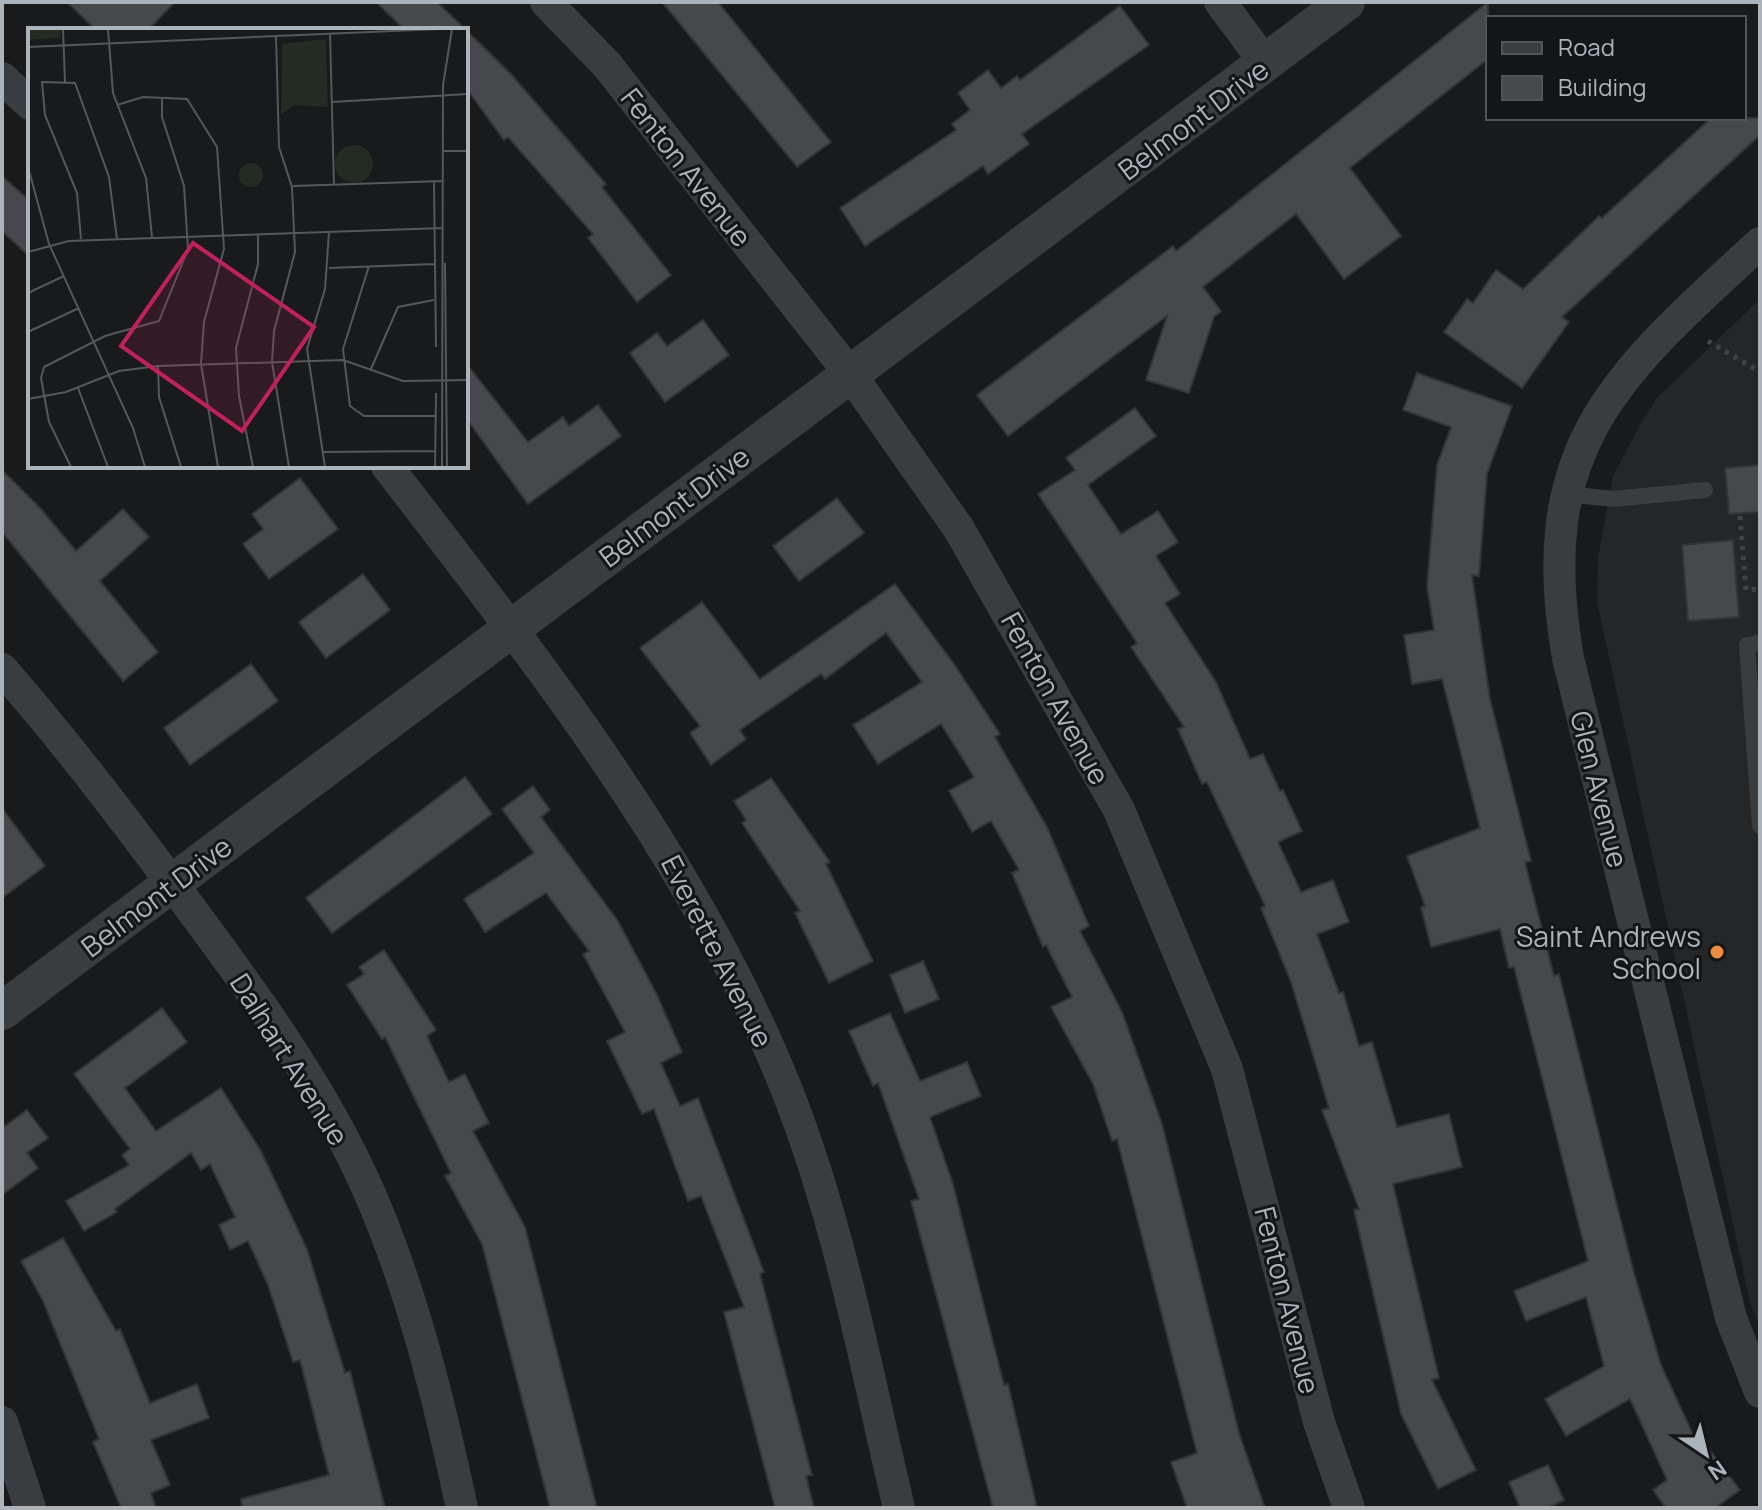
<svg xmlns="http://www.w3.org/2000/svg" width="1762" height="1510" font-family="Manrope,sans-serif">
	<rect width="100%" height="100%" fill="#191a1b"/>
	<path fill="#252628" d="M1760 299V1326L1750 1302 1597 602 1598 558 1613 476 1639 427 1656 399Z"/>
	<g fill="#46484b" stroke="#333437" stroke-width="2">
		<path d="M67 2H175L148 30H96Z"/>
		<path d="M376 2H437L466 30H405Z"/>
		<path d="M662 2H718L831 142 797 167Z"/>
		<path d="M1488 2V59L1350 168 1401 236 1344 279 1296 214 1203 287 1221 311 1214 317 1189 393 1146 380 1167 316 1008 436 977 395 1173 246 1176 251Z"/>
		<path d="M1120 6 1149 45 1022 134 1029 144 988 174 983 166 865 246 840 208 956 130 952 124 970 110 958 93 988 70 1001 88 1017 76 1020 80Z"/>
		<path d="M466 30 511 74 606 184 602 187 671 275 637 302 588 238 593 234 508 137 504 140 466 88Z"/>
		<path d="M1711 118H1760V135L1562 317 1569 322 1522 388 1444 332 1467 299 1473 303 1496 270 1523 289 1599 216 1602 218Z"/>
		<path d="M2 176 30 201V257L2 231Z"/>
		<path d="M703 320 729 355 665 402 630 353 657 333 667 346Z"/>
		<path d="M466 363 528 442 563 417 569 426 598 405 621 436 528 504 466 418Z"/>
		<path d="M1417 373 1512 406 1487 474 1479 576 1472 575 1490 699 1531 861 1525 862 1554 976 1559 974 1634 1273 1661 1365 1702 1454 1709 1449 1740 1490 1715 1508H1666L1653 1490 1667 1480 1630 1399 1566 1436 1545 1399 1604 1366 1586 1297 1526 1321 1514 1291 1588 1261 1514 967 1509 968 1500 929 1431 947 1421 907 1425 906 1407 856 1480 828 1442 679 1412 684 1404 635 1434 630 1427 587 1437 465 1451 427 1403 410Z"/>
		<path d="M1135 408 1156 436 1088 485 1121 534 1158 511 1178 542 1156 556 1180 594 1165 603 1216 682 1250 759 1263 754 1280 791 1283 790 1302 831 1278 842 1301 892 1333 880 1349 922 1317 934 1339 993 1343 992 1359 1046 1372 1042 1397 1127 1449 1114 1462 1167 1393 1184 1439 1378 1432 1380 1476 1470 1438 1489 1401 1414 1354 1210 1359 1209 1322 1110 1329 1108 1291 982 1261 908 1265 906 1207 782 1202 784 1178 729 1184 727 1131 647 1137 643 1038 494 1075 470 1066 458Z"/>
		<path d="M1760 465V512L1729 514 1725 468Z"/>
		<path d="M2 470 41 509 76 551 123 509 149 537 100 581 158 652 123 681 2 532Z"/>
		<path d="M300 478 338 529 269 579 243 544 263 529 252 514Z"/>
		<path d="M837 498 864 533 799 581 773 546Z"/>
		<path d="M1733 540 1739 617 1688 621 1682 545Z"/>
		<path d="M363 574 390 610 326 658 299 622Z"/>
		<path d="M895 584 954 664 1000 734 995 737 1047 827 1089 926 1080 931 1122 1012 1162 1124 1239 1433 1265 1508H1187L1171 1462 1197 1453 1117 1139 1112 1141 1093 1084 1051 1007 1072 997 1046 945 1043 947 1012 873 1019 870 991 821 972 832 949 791 974 777 941 724 878 764 853 725 922 682 886 633 825 679 821 674 740 730 746 739 711 765 690 733 700 726 640 648 702 602 760 679Z"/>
		<path d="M251 664 278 701 190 765 164 728Z"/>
		<path d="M465 777 492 814 332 933 306 898Z"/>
		<path d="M771 778 830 862 826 864 873 961 829 983 795 913 800 911 742 823 746 820 734 801Z"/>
		<path d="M533 786 550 810 541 817 618 921 657 995 682 1052 661 1063 680 1106 698 1098 764 1272 760 1274 812 1475 806 1476 814 1508H775L724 1312 744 1307 701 1196 688 1201 654 1109 642 1114 607 1041 625 1032 583 954 589 951 546 893 485 932 464 899 534 853 502 809Z"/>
		<path d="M2 808 45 866 2 898Z"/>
		<path d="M384 950 436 1030 427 1036 449 1082 465 1074 489 1123 473 1131 525 1227 597 1508H550L482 1244 445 1176 451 1173 385 1037 382 1039 347 985 364 974 359 967Z"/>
		<path d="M923 961 939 999 905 1013 890 975Z"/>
		<path d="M162 1008 187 1042 125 1088 156 1131 221 1088 261 1151 307 1249 345 1373 350 1371 385 1508H242L241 1499 329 1475 300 1360 293 1362 268 1285 248 1241 230 1250 219 1225 235 1217 210 1164 201 1170 191 1153 115 1209 117 1212 84 1231 66 1201 129 1165 122 1155 130 1149 74 1074Z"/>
		<path d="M890 1013 920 1081 967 1062 981 1096 930 1117 953 1184 1004 1385 1008 1384 1037 1508H993L911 1201 919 1199 878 1083 873 1086 849 1031Z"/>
		<path d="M27 1110 48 1138 27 1153 38 1168 2 1195V1121L5 1126Z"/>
		<path d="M63 1238 116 1331 120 1329 150 1403 197 1384 209 1418 151 1440 170 1485 151 1493 156 1508H121L93 1442 99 1439 43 1301 21 1261Z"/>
		<path d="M1548 1465 1564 1500 1548 1508H1520L1509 1482Z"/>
	</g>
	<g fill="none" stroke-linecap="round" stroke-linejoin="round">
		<g stroke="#404447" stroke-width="5" stroke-dasharray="4 6" stroke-linecap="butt">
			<path d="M1708 341 1760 372"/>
			<path d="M1740 516 1746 590 1760 589"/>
		</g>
		<g stroke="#3a3d40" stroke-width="16">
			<path d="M1566 494 1613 499 1705 490"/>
			<path d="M1760 643 1747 645 1760 826"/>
		</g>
		<g stroke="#3a3d40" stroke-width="32">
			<path d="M546 2 607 65 851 375 959 529 1119 810 1227 1069 1319 1422 1349 1508"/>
			<path d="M1220 2 1266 64"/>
			<path d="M2 78 30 104"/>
			<path d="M1760 243C1615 376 1531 446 1568 658L1731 1318 1760 1392"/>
			<path d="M387 466C533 656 683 844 777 1066 837 1207 864 1360 899 1508"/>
			<path d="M2 669C71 748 135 833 197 917 262 1005 326 1093 370 1194 414 1296 439 1401 462 1508"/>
			<path d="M2 1422 30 1508"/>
		</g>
		<path stroke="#3a3d40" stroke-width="38" d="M2 1011 1346 2"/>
	</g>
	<circle fill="#ec8c41" stroke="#141516" stroke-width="3" cx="1717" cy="952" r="8"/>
	<g text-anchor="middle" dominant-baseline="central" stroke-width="6" stroke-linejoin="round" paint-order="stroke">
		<g font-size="28" fill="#acb4bb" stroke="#141516">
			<text transform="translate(1193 119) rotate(-37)">Belmont Drive</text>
			<text transform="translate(687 167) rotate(52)">Fenton Avenue</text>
			<text transform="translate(674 506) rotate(-37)">Belmont Drive</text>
			<text transform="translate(1056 698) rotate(61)">Fenton Avenue</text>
			<text transform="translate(1600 789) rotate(76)">Glen Avenue</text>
			<text transform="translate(156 896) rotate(-37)">Belmont Drive</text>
			<text transform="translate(718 951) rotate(63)">Everette Avenue</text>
			<text transform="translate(290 1059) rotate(58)">Dalhart Avenue</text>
			<text transform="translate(1288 1300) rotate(76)">Fenton Avenue</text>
		</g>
		<g font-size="28" fill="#acb4bb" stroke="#141516" text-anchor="end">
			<text x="1701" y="936">Saint Andrews<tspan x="1701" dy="32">School</tspan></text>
		</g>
	</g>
	<g transform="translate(28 28)">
		<rect width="440" height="440" fill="#191a1b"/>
		<path d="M0 1H32L33 10 0 12ZM298 11 300 79 266 77 253 87 254 16ZM307 136a19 19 0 1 1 38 0a19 19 0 1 1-38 0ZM211 147a12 12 0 1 1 24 0a12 12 0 1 1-24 0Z" fill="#242b23"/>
		<path fill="none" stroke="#54585b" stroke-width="2" d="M35 1 37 54M80 1 85 65 118 150 124 209M302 6 306 157M248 8 412 1M0 19 248 8 251 119 264 159 267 224 246 303 244 334 261 439M304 74 440 66M89 77 115 69 159 71 189 119 196 221 176 294 173 336 190 439M415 123H440M0 139 21 216 105 400 117 439M406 154 408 319M265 158 415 153M53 211 49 165 17 87 14 54 47 55 81 149 89 211M0 224 41 213 415 200M417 235 419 439M341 238 315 321 322 378 336 388H407M301 240 407 236M0 265 36 248M0 304 51 280M130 338 131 369 153 439M343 341 370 279 406 272M50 360 80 439M0 371 38 364 91 343 130 338 315 332 375 353 440 352M295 424 407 423M43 439 21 394 13 350 16 339 77 308 131 293 160 221 156 158 134 89V69M225 439 211 368 208 320 230 236V207M297 439 279 321 297 261 301 204M407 439 408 365M414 439 415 57 424 1"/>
		<path fill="#c12060" fill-opacity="0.15" stroke="#c12060" stroke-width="4" d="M165 215 286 299 214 403 93 318Z"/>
		<rect width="440" height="440" fill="none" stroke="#acb4bb" stroke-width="4"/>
	</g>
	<rect width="1762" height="1510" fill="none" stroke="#acb4bb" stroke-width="8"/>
	<rect x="1486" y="16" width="260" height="104" fill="#141516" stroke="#515558" stroke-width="2"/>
	<rect x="1502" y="42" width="40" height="12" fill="#3a3d40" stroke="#515558" stroke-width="2"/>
	<text x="1558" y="56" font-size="24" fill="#acb4bb">Road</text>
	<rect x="1502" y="76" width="40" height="24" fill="#46484b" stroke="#515558" stroke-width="2"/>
	<text x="1558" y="96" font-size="24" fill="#acb4bb">Building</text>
	<g transform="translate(1706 1454) rotate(145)" stroke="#141516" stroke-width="6" paint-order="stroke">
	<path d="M0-6L14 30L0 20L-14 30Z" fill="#acb4bb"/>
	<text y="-12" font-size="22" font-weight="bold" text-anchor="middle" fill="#acb4bb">N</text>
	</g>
</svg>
